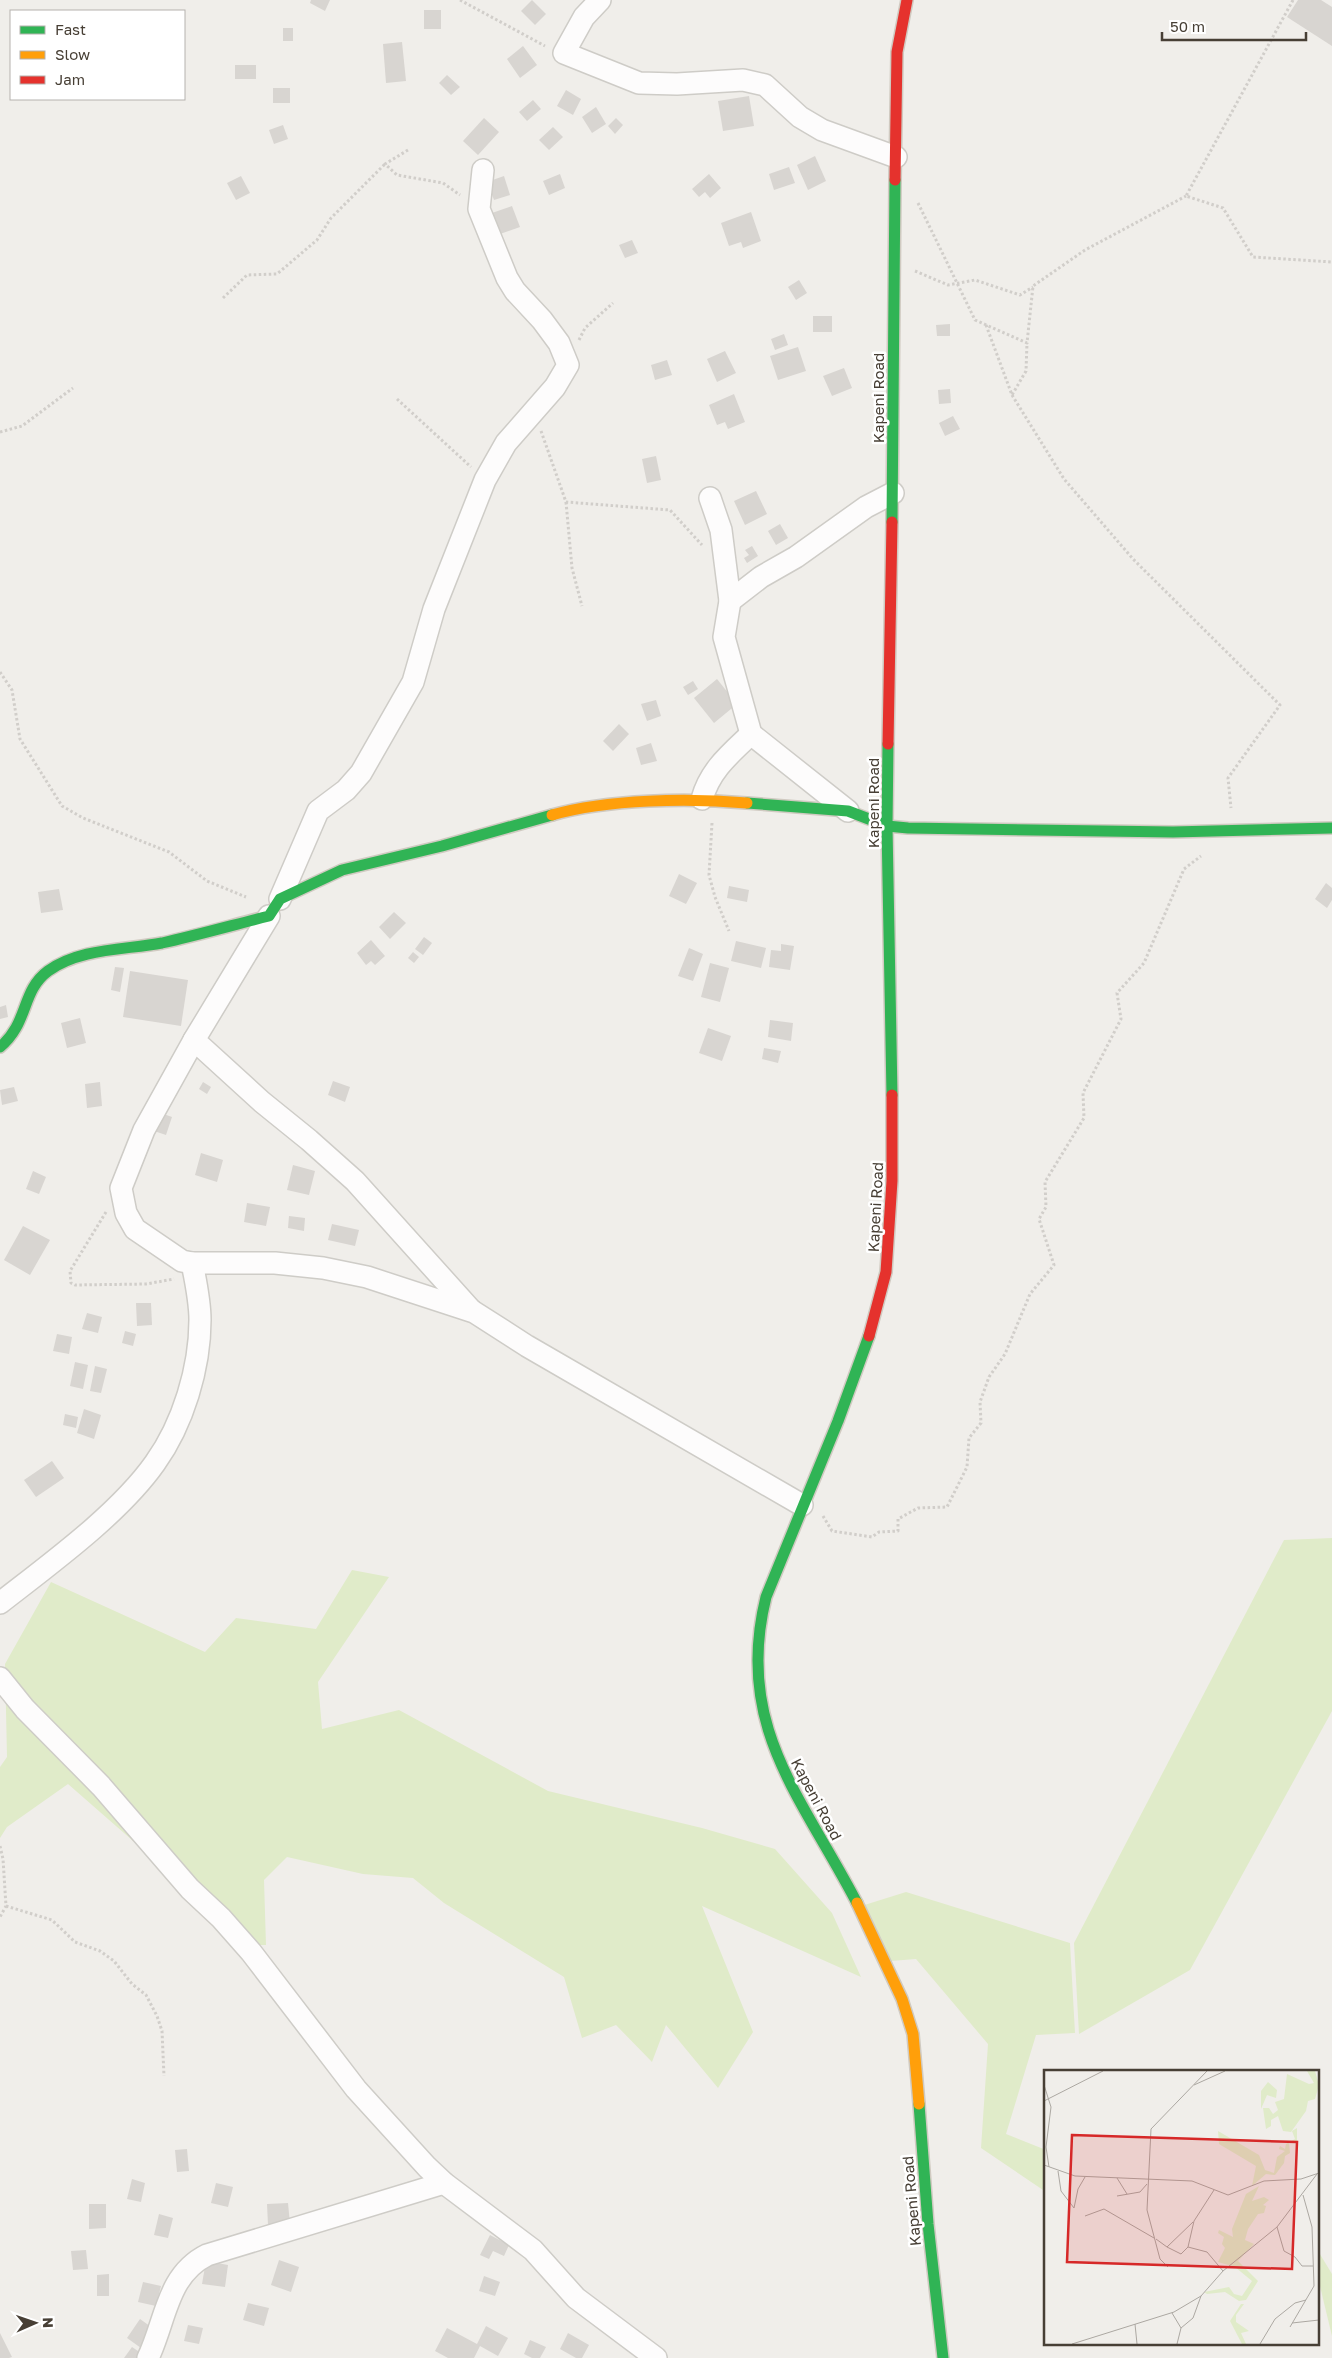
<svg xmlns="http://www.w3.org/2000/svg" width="1332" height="2358" font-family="'Golos Text',sans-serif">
	<rect width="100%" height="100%" fill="#f0eeea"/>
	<g fill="#e0ebc9">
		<path d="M1332 1538V1711L1190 1970 1079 2034 1074 1943 1284 1540Z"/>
		<path d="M352 1570 389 1577 318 1682 322 1729 399 1710 548 1791 702 1828 775 1849 832 1913 861 1977 702 1906 753 2032 718 2088 666 2025 652 2062 616 2025 582 2038 564 1977 444 1903 413 1878 363 1874 287 1857 264 1880 266 1945H252L68 1784 7 1827 0 1838V1767L7 1757 5 1664 51 1582 205 1652 236 1618 316 1629Z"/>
		<path d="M906 1892 1070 1943 1075 2033 1036 2035 1006 2134 1046 2150V2192L981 2148 988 2044 916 1959 878 1962 858 1907Z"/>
		<path d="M1318 2251 1332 2274V2336L1318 2278Z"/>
	</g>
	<g fill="#d8d5d1">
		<path d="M311 0H330L325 11 310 3Z"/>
		<path d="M532 0 546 14 535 25 521 11Z"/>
		<path d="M1298 0H1321L1332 7V46L1287 17Z"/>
		<rect x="424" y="10" width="17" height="19"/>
		<rect x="283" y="28" width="10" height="13"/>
		<path d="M402 42 406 81 386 83 383 44Z"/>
		<path d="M523 46 537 65 520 78 507 59Z"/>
		<rect x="235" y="65" width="21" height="14"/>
		<path d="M447 75 460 87 451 95 439 83Z"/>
		<rect x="273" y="88" width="17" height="15"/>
		<path d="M566 90 581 99 573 115 557 106Z"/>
		<path d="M749 96 754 126 723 131 718 101Z"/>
		<path d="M533 100 541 109 527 121 519 112Z"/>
		<path d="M596 107 606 124 592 133 582 117Z"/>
		<path d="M484 118 499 132 478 155 463 141Z"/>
		<path d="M616 118 623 125 615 134 608 126Z"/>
		<path d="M283 125 288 139 274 144 269 130Z"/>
		<path d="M553 127 563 137 549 150 539 140Z"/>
		<path d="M815 156 826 181 808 190 797 165Z"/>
		<path d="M789 167 795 183 774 190 769 174Z"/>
		<path d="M560 174 565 188 549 195 543 181Z"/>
		<path d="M709 174 721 188 710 198 705 192 699 197 692 189Z"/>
		<path d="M241 176 250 193 236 200 227 183Z"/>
		<path d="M504 176 510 195 494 200 487 182Z"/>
		<path d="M512 206 520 227 500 234 492 213Z"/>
		<path d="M751 212 761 241 743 248 741 242 729 246 721 223Z"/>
		<path d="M632 240 638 253 625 258 619 245Z"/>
		<path d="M799 280 807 293 796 300 788 287Z"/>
		<rect x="813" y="316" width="19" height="16"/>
		<path d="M950 324V336H937L936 325Z"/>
		<path d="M784 334 788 345 775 350 771 339Z"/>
		<path d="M798 347 806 371 778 380 770 356Z"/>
		<path d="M725 351 736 373 717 382 707 359Z"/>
		<path d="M667 360 672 375 655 380 651 365Z"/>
		<path d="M844 368 852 388 832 396 823 376Z"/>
		<path d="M950 389 951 403 939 404 938 390Z"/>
		<path d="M734 394 745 422 728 429 725 422 717 425 709 405Z"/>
		<path d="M953 416 960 429 945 436 939 423Z"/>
		<path d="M656 456 661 480 647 483 642 459Z"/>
		<path d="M756 491 767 514 745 525 734 501Z"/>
		<path d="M780 524 788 538 776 545 768 531Z"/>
		<path d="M752 546 758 556 747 563 744 558 749 555 745 550Z"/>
		<path d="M717 679 737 704 714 723 694 698Z"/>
		<path d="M693 681 698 689 688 695 683 687Z"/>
		<path d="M656 700 661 716 647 721 641 704Z"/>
		<path d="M619 724 629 734 613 751 603 741Z"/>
		<path d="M651 743 657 761 641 765 636 748Z"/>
		<path d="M679 874 697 883 686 904 669 896Z"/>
		<path d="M1326 883 1332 888V900L1327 908 1315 899Z"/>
		<path d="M729 886 749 890 747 902 727 898Z"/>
		<path d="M59 889 63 910 41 913 38 892Z"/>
		<path d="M394 912 406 923 390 939 379 927Z"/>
		<path d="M424 937 432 943 423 955 415 949Z"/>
		<path d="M371 940 385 956 375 965 371 961 366 965 357 953Z"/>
		<path d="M736 941 766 948 761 968 731 961Z"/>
		<path d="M781 944 794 946 790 970 769 967 771 950 781 951Z"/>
		<path d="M689 948 703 954 693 981 678 976Z"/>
		<path d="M413 952 419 957 414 963 408 958Z"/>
		<path d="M710 963 729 968 720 1002 701 997Z"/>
		<path d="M115 967 124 968 120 992 111 990Z"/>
		<path d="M130 971 188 980 181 1026 123 1017Z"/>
		<path d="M6 1005 8 1017 0 1019V1007Z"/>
		<path d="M80 1018 86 1043 67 1048 61 1023Z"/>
		<path d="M770 1020 793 1023 791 1041 768 1037Z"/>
		<path d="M708 1028 731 1036 722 1061 699 1053Z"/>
		<path d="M764 1048 781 1051 778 1063 762 1059Z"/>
		<path d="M333 1081 350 1087 345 1102 328 1095Z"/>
		<path d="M100 1082 102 1106 87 1108 85 1084Z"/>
		<path d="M203 1082 211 1087 207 1094 199 1089Z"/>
		<path d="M14 1087 18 1101 2 1105 0 1090Z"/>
		<path d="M158 1112 172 1117 166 1135 151 1130Z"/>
		<path d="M201 1153 223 1160 217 1182 195 1175Z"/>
		<path d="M293 1165 315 1171 309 1195 287 1190Z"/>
		<path d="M33 1171 46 1177 39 1194 26 1189Z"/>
		<path d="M247 1203 270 1207 266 1226 244 1222Z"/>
		<path d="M289 1216 305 1218 304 1231 288 1228Z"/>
		<path d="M332 1224 359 1230 355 1246 328 1240Z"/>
		<path d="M23 1226 50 1240 30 1275 4 1260Z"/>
		<path d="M136 1303H151L152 1325 137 1326Z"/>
		<path d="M87 1313 102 1317 98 1333 82 1329Z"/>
		<path d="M125 1331 136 1334 133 1346 122 1343Z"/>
		<path d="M57 1334 72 1337 69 1354 53 1351Z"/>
		<path d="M75 1362 88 1365 83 1389 70 1386Z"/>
		<path d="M95 1366 107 1369 101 1393 90 1391Z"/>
		<path d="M84 1409 101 1415 94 1439 77 1433Z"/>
		<path d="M65 1414 78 1417 76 1428 63 1425Z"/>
		<path d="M52 1461 64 1478 36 1497 24 1480Z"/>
		<path d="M187 2149 189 2171 177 2172 175 2150Z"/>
		<path d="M132 2179 145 2183 141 2202 127 2199Z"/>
		<path d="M216 2183 233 2187 228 2207 211 2203Z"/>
		<path d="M288 2203 290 2224 268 2225 267 2204Z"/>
		<path d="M89 2204H106V2228L89 2229Z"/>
		<path d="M159 2214 173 2218 168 2238 154 2235Z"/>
		<path d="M490 2235 509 2245 504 2256 493 2251 489 2259 480 2255Z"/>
		<path d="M86 2250 88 2269 73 2270 71 2251Z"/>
		<path d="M279 2260 299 2267 291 2292 271 2285Z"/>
		<path d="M206 2261 228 2265 225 2287 202 2284Z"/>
		<path d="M109 2274V2296H97V2275Z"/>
		<path d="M484 2276 500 2282 495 2296 479 2291Z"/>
		<path d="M143 2282 161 2286 156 2306 138 2302Z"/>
		<path d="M248 2303 269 2308 264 2326 243 2320Z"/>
		<path d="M140 2319 154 2329 141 2348 127 2338Z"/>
		<path d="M188 2325 203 2328 199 2344 184 2341Z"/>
		<path d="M486 2326 508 2338 498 2356 480 2346 474 2358H448L435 2351 447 2328 477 2344Z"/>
		<path d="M0 2333 12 2357 9 2358H0Z"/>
		<path d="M568 2333 589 2345 582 2358H576L560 2349Z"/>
		<path d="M530 2340 546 2347 540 2358H532L524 2354Z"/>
		<path d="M132 2347 141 2353 137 2358H124Z"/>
	</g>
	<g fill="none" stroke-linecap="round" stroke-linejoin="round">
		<defs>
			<g id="street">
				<path d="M600 0 584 17 564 53 639 83 677 84 743 80 765 85 800 117 822 130 896 157"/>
				<path d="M710 498 721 530 730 601 724 637 751 734 848 811"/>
				<path d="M730 601 761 577 796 557 866 507 893 493"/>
				<path d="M702 799C710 770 730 754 751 734"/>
				<path d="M280 899 318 811 346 790 361 773 413 682 434 609 485 480 506 443 555 387 568 365 559 343 542 320 515 291 507 278 479 209 483 170"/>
				<path d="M269 916 194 1040 262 1102 309 1140 355 1181 471 1310"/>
				<path d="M192 1263 182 1261 135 1229 126 1213 121 1188 144 1130 194 1040"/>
				<path d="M0 1603C50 1564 119 1514 155 1463 183 1424 200 1368 200 1320 200 1301 196 1282 192 1263H275L323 1268 367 1277 474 1312 527 1346 802 1505"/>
				<path d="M0 1678 25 1709 101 1786 190 1889 221 1918 251 1952 356 2089 427 2167 444 2183 533 2250 576 2298 656 2358"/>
				<path d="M148 2358C166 2320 167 2275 207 2255L444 2183"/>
			</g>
			<g id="fast">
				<path d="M892 522 895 180"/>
				<path d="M888 744 887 826 892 1095"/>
				<path d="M747 803 848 811 887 826 908 828 1173 832 1332 828"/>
				<path d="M0 1047C29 1023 21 991 48 971 80 948 125 950 162 943 198 935 233 925 269 916L280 899 342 870 442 846 552 815"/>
				<path d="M857 1903C802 1797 734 1726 766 1597L838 1421 869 1336"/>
				<path d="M919 2104 928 2224 943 2358"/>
			</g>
			<g id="slow">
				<path d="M552 815C608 799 689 798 747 803"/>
				<path d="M857 1903 902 1999 913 2034 919 2104"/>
			</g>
			<g id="jam">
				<path d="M895 180 897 52 907 0"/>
				<path d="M888 744 892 522"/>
				<path d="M869 1336 886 1272 892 1181V1095"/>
			</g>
		</defs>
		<use href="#street" stroke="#ceccc7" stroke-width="24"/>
		<use href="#fast" stroke="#d0cac1" stroke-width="14"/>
		<use href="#slow" stroke="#d0cac1" stroke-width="14"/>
		<use href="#jam" stroke="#d0cac1" stroke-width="14"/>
		<g stroke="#d1ceca" stroke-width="3" stroke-dasharray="2.5 2.5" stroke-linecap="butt">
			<path d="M460 0 545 46"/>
			<path d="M1293 0 1186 196 1223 208 1253 257 1332 262"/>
			<path d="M408 150 385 164 397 175 443 183 460 195"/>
			<path d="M918 203 975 320 1027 343 1033 286 1085 250 1186 196"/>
			<path d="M915 271 948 285 975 280 1020 295 1033 287"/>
			<path d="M223 298 247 275 277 274 317 240 331 218 385 164"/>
			<path d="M986 325 1012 395 1026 371 1027 343"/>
			<path d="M579 340 585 328 613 303"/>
			<path d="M1012 395 1064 479 1133 559 1280 705 1228 778 1231 808"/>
			<path d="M397 399 471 467"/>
			<path d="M541 431 566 502 670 510 702 545"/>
			<path d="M0 432 22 426 73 388"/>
			<path d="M566 502 572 568 582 606"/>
			<path d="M0 672 12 690 20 739 62 806 83 818 169 852 207 881 246 897"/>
			<path d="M712 823 709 875 715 897 729 931"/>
			<path d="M106 1212 70 1271 71 1283 75 1285 146 1284 174 1279"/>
			<path d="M823 1516 832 1531 872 1537 879 1532 898 1531V1519L918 1508 947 1507 967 1467 969 1438 981 1423 980 1402 989 1377 1005 1354 1030 1294 1054 1265 1039 1219 1046 1207 1045 1182 1084 1118 1083 1093 1121 1019 1117 993 1144 963 1184 869 1201 856"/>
			<path d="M0 1846 3 1859 6 1906 0 1917"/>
			<path d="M6 1906 52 1920 75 1942 100 1951 114 1961 132 1984 146 1995 157 2016 162 2031 164 2076"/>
		</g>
		<use href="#street" stroke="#fdfcfc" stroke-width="21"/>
		<use href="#fast" stroke="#30b455" stroke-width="11"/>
		<use href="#slow" stroke="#ff9f0a" stroke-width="11"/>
		<use href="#jam" stroke="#e5322d" stroke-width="11"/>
	</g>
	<g text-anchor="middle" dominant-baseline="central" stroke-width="5" stroke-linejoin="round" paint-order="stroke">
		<g font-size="15" fill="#473f35" stroke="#fff">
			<text transform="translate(878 398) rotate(-90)">Kapeni Road</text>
			<text transform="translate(873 803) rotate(-90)">Kapeni Road</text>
			<text transform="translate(875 1207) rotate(-87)">Kapeni Road</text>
			<text transform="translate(817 1799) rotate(62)">Kapeni Road</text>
			<text transform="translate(911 2201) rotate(-95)">Kapeni Road</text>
		</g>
	</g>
	<g transform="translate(1044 2070)">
		<rect width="275" height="275" fill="#f0eeea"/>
		<path d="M263 1H271L275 15 271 29 264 31 262 41 247 62 239 61 234 46 227 50V56L222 59 219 38H225L229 44 234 40 231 32 240 29 243 4 265 14 270 13ZM224 12 233 20 232 28 223 25 217 39V21ZM253 58V72L245 73 246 83 241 86 240 93 231 105 222 104 208 116 212 96 175 74 174 61 215 85 221 100 230 103 233 87 241 81 235 79 236 76 241 79 242 74 251 69 248 61ZM215 116 208 131 220 127 225 130 219 135 222 136 220 143 214 144 204 159 201 170 210 174 194 191 214 211 202 230 195 231 181 222 163 224 160 222 185 217 190 224 198 226 208 211 191 197 174 192 181 178 178 174 180 167 174 163 175 160 189 167 188 159 202 124ZM197 234H200L192 245V252L205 261 197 263 202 274H198L186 251Z" fill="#e0ebc9"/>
		<path fill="none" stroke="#aca8a2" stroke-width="1" d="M0 15 7 37 2 77 5 97M150 15 181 1M0 31 59 1M0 95 31 106 148 111 184 125 220 111 257 109 275 103M14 101 17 121 30 138 34 119 41 107M73 108 83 124M170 120 150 151 144 177 163 182 179 201M73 126 96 122 103 114M41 146 60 139 110 168M233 157 240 181 251 187 258 196H269M112 169 123 177 149 152M123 177 137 184 144 177M124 197 116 189 103 140 107 59 163 1M128 243 137 258 133 274M248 253 275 250M91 254 93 274M246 257 270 216 268 157 259 125M137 258 149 248 157 226M28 274 130 242 157 226 179 201 233 157 273 104M216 274 231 249 251 233 262 230"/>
		<path fill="#d62828" fill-opacity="0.15" stroke="#d62828" stroke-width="2.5" d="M28 65 253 72 248 199 23 192Z"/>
		<rect width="275" height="275" fill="none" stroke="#473f35" stroke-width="2.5"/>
	</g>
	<rect x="10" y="10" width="175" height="90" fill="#ffffff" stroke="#b5b2ae"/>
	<rect x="20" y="26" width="25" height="8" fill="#30b455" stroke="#b5b2ae"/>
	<text x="55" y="35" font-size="15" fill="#473f35">Fast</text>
	<rect x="20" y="51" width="25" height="8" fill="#ff9f0a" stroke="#b5b2ae"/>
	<text x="55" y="60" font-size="15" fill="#473f35">Slow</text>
	<rect x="20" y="76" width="25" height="8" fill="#e5322d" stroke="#b5b2ae"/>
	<text x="55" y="85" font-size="15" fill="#473f35">Jam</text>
	<g transform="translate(35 2323) rotate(88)" stroke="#ffffff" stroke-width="4" paint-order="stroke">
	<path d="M0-4L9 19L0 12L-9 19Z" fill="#473f35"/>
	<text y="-8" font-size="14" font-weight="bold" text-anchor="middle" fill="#473f35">N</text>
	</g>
	<path d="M1162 32v8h144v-8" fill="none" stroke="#473f35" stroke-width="2.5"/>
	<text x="1170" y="32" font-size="15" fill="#473f35" stroke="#ffffff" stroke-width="4" paint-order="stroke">50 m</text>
</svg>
